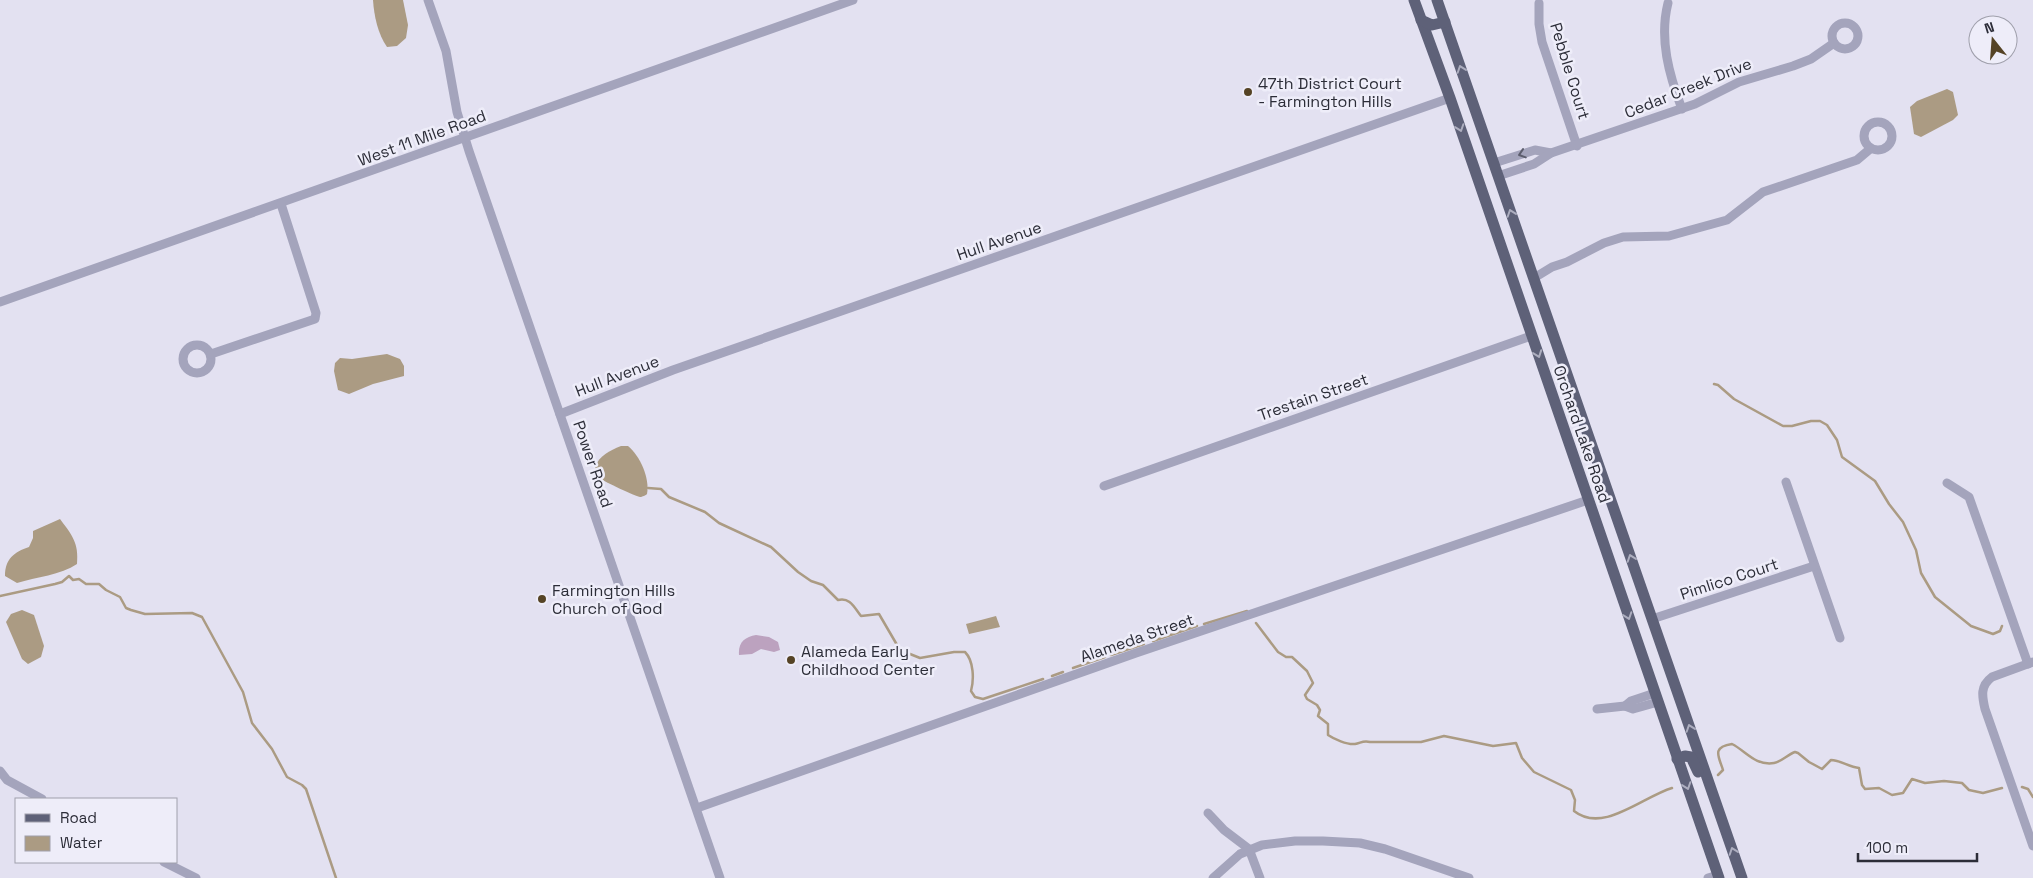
<svg xmlns="http://www.w3.org/2000/svg" width="2033" height="878" font-family="'Space Grotesk',sans-serif">
	<rect width="100%" height="100%" fill="#e3e1f1"/>
	<path fill="#bca2bf" d="M756 635 769 637 778 642 780 650 774 652 761 649 752 654 739 655C738 642 745 637 756 635Z"/>
	<g fill="#ab9b83">
		<path d="M373 0H403L408 25 406 38 397 46 387 47C378 34 374 16 373 0Z"/>
		<path d="M1947 89 1953 92 1958 115 1953 120 1921 137 1914 134 1910 107 1917 101Z"/>
		<path d="M387 354 400 359 404 366V376L373 384 349 394 338 390 334 371 335 363 340 358 352 359Z"/>
		<path d="M621 446H628C640 456 650 478 647 494 646 495 642 497 640 497 637 497 603 481 599 478L595 467C600 455 609 451 621 446Z"/>
		<path d="M60 519C72 535 79 543 77 564 61 575 36 577 17 583L5 576C5 559 14 552 29 547L33 538V531Z"/>
		<path d="M22 610 34 615 44 646 41 657 28 664 22 659 6 622 11 614Z"/>
		<path d="M996 616 1000 627 969 634 966 624Z"/>
	</g>
	<g fill="none" stroke-linecap="round" stroke-linejoin="round">
		<g stroke="#ab9b83" stroke-width="2.5">
			<path d="M1714 384 1718 385 1734 399 1783 426H1792L1811 421H1820L1827 425 1837 440 1842 457 1875 481 1889 504 1903 522 1916 550 1921 573 1935 597 1971 626 1993 634 2000 631 2002 626"/>
			<path d="M648 488 661 489 669 497 705 512 719 523 771 547 798 572 811 581 823 585 838 600C850 597 854 607 861 616L879 614 900 650 920 658 954 652H965C974 661 974 680 971 691L975 697 983 699 1043 679"/>
			<path d="M0 596 55 584 62 582 69 576 73 580 79 579 86 584H99L106 590 120 597 126 608 131 610 145 614 192 613 202 617 243 692 252 723 272 749 287 777 302 785 306 789 336 878"/>
			<path d="M1256 623 1278 652 1286 657H1292L1307 671 1313 683 1305 695 1307 699 1317 705 1320 710 1318 716 1328 724V735C1334 739 1347 745 1355 744 1361 743 1363 740 1370 742H1421L1444 736 1493 746 1516 743 1522 758 1534 772 1571 790 1575 800 1574 811C1603 834 1642 797 1672 788"/>
			<path d="M1204 624 1247 611"/>
			<path d="M1153 641 1197 626"/>
			<path d="M1111 655 1144 644"/>
			<path d="M1073 668 1105 657"/>
			<path d="M1052 676 1063 672"/>
			<path d="M1718 775 1723 770C1719 757 1711 747 1732 744 1746 751 1755 766 1774 763 1781 762 1787 755 1795 752L1798 753 1809 762 1822 769 1831 760C1840 760 1849 767 1859 768L1862 785 1865 789 1879 788 1892 795 1903 793 1912 779 1925 783 1944 781 1962 783 1969 790 1983 793 2002 788"/>
			<path d="M2022 787 2028 789 2033 797"/>
		</g>
		<g stroke="#a4a4bc" stroke-width="9">
			<path d="M428 0 446 51 457 112 469 151 720 878"/>
			<path d="M1539 3V24L1542 42 1577 146"/>
			<path d="M1668 3C1659 39 1669 75 1682 109"/>
			<circle cx="1845" cy="36" r="13"/>
			<circle cx="1878" cy="136" r="14"/>
			<path d="M1494 163 1535 150 1551 153"/>
			<path d="M1498 176 1534 164 1551 153 1695 104 1739 82 1793 66 1811 59 1834 43"/>
			<path d="M1534 278 1552 267 1567 262 1604 243 1623 237 1669 236 1727 220 1763 192 1857 160 1870 149"/>
			<path d="M0 302 853 0"/>
			<circle cx="197" cy="359" r="14"/>
			<path d="M211 354 315 319 316 313 281 204"/>
			<path d="M560 414 673 370 1450 98"/>
			<path d="M1786 482 1840 638"/>
			<path d="M1947 483 1969 497 2028 664"/>
			<path d="M1104 486 1531 336"/>
			<path d="M1652 619 1814 566"/>
			<path d="M2033 662 1992 677C1980 686 1982 696 1985 709L2033 846"/>
			<path d="M1625 706 1631 701 1655 693"/>
			<path d="M1597 709 1625 706 1633 709 1658 702"/>
			<path d="M0 771 7 780 42 799"/>
			<path d="M697 808 1136 653 1588 500"/>
			<path d="M1208 813 1224 830 1249 849 1260 878"/>
			<path d="M164 862 196 878"/>
			<path d="M1213 878 1240 854 1262 845 1295 841H1323L1360 843 1385 849 1469 878"/>
			<path d="M1708 878 1718 875"/>
		</g>
		<g stroke="#5e6178" stroke-width="11">
			<path d="M1414 0 1450 98 1719 878"/>
			<path d="M1437 0 1742 878"/>
			<path d="M1421 20 1432 25 1445 22"/>
			<path d="M1677 759 1685 756 1691 757 1698 772"/>
		</g>
	</g>
	<defs><path id="oneway-chevron" d="M-2-3.5L2.5 0L-2 3.5" fill="none" stroke-width="1.6" stroke-linecap="round" stroke-linejoin="round" transform="scale(1.25)"/></defs>
	<g stroke="#adaebf">
		<use href="#oneway-chevron" transform="translate(1461 69) rotate(-109)"/>
		<use href="#oneway-chevron" transform="translate(1460 128) rotate(71)"/>
		<use href="#oneway-chevron" transform="translate(1511 213) rotate(-109)"/>
		<use href="#oneway-chevron" transform="translate(1538 354) rotate(70)"/>
		<use href="#oneway-chevron" transform="translate(1631 558) rotate(-109)"/>
		<use href="#oneway-chevron" transform="translate(1628 616) rotate(71)"/>
		<use href="#oneway-chevron" transform="translate(1690 728) rotate(-109)"/>
		<use href="#oneway-chevron" transform="translate(1687 786) rotate(71)"/>
		<use href="#oneway-chevron" transform="translate(1733 851) rotate(-109)"/>
	</g>
	<use stroke="#5c5d6d" href="#oneway-chevron" transform="translate(1522 154) rotate(162)"/>
	<g fill="#554325" stroke="#eeedf9" stroke-width="2">
		<circle cx="1248" cy="92" r="5"/>
		<circle cx="542" cy="599" r="5"/>
		<circle cx="791" cy="660" r="5"/>
	</g>
	<g text-anchor="middle" dominant-baseline="central" stroke-width="5" stroke-linejoin="round" paint-order="stroke">
		<g font-size="16" fill="#2c2d38" stroke="#eeedf9">
			<text transform="translate(1570 71) rotate(73)">Pebble Court</text>
			<text transform="translate(1688 88) rotate(-22)">Cedar Creek Drive</text>
			<text transform="translate(422 138) rotate(-20)">West 11 Mile Road</text>
			<text transform="translate(999 241) rotate(-19)">Hull Avenue</text>
			<text transform="translate(617 376) rotate(-21)">Hull Avenue</text>
			<text transform="translate(1313 397) rotate(-19)">Trestain Street</text>
			<text transform="translate(1582 434) rotate(71)">Orchard Lake Road</text>
			<text transform="translate(593 464) rotate(71)">Power Road</text>
			<text transform="translate(1729 579) rotate(-18)">Pimlico Court</text>
			<text transform="translate(1137 638) rotate(-19)">Alameda Street</text>
		</g>
		<g font-size="16" fill="#2c2d38" stroke="#eeedf9" text-anchor="start">
			<text x="1258" y="83">47th District Court<tspan x="1258" dy="18">- Farmington Hills</tspan></text>
			<text x="552" y="590">Farmington Hills<tspan x="552" dy="18">Church of God</tspan></text>
			<text x="801" y="651">Alameda Early<tspan x="801" dy="18">Childhood Center</tspan></text>
		</g>
	</g>
	<rect x="15" y="798" width="162" height="65" fill="#eeedf9" stroke="#a0a0ac"/>
	<rect x="25" y="814" width="25" height="8" fill="#5e6178" stroke="#a0a0ac"/>
	<text x="60" y="823" font-size="15" fill="#2c2d38">Road</text>
	<rect x="25" y="836" width="25" height="15" fill="#ab9b83" stroke="#a0a0ac"/>
	<text x="60" y="848" font-size="15" fill="#2c2d38">Water</text>
	<g transform="translate(1993 40) rotate(343)"><circle r="24" fill="#eeedf9" stroke="#a0a0ac"/>
	<path d="M0-4L9 19L0 12L-9 19Z" fill="#554325"/>
	<text y="-8" font-size="14" font-weight="bold" text-anchor="middle" fill="#2c2d38">N</text>
	</g>
	<path d="M1858 853v8h119v-8" fill="none" stroke="#2c2d38" stroke-width="2.5"/>
	<text x="1866" y="853" font-size="15" fill="#2c2d38" stroke="#eeedf9" stroke-width="4" paint-order="stroke">100 m</text>
</svg>
